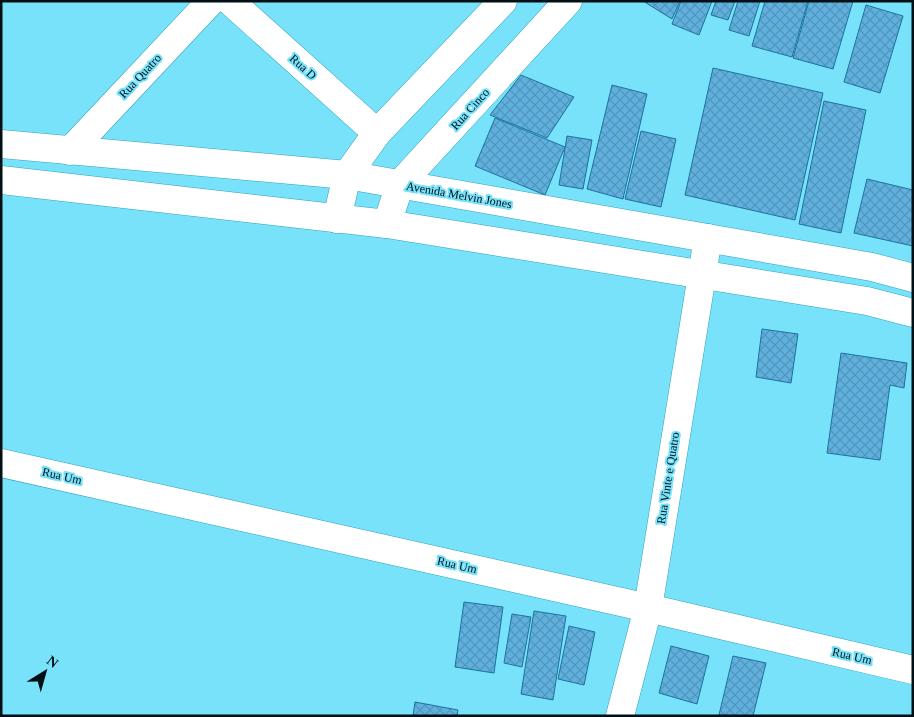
<svg xmlns="http://www.w3.org/2000/svg" width="914" height="717" font-family="Georgia,serif">
	<defs>
		<pattern id="building-cross-hatch" width="8" height="8" patternUnits="userSpaceOnUse" patternTransform="scale(1.25)"><rect width="8" height="8" fill="#60b0de"/><path d="M0 0l8 8M0 8l8-8" fill="none" stroke="#5296be"/></pattern>
	</defs>
	<rect width="100%" height="100%" fill="#79e2fb"/>
	<g fill="url(#building-cross-hatch)" stroke="#1a739d">
		<path d="M643 1H680L672 19Z"/>
		<path d="M681 1H712L699 35 672 24Z"/>
		<path d="M716 1H735L728 20 711 15Z"/>
		<path d="M738 1H760L749 36 729 30Z"/>
		<path d="M765 1H808L792 57 752 46Z"/>
		<path d="M809 1H853L833 69 793 58Z"/>
		<path d="M866 5 903 16 880 93 844 82Z"/>
		<path d="M713 68 823 93 795 220 685 195Z"/>
		<path d="M521 75 574 97 547 138 490 115Z"/>
		<path d="M612 85 647 94 623 199 587 189Z"/>
		<path d="M824 101 866 110 841 233 799 224Z"/>
		<path d="M495 118 565 147 545 195 475 166Z"/>
		<path d="M641 131 676 139 661 207 625 199Z"/>
		<path d="M567 136 592 140 583 189 559 185Z"/>
		<path d="M867 179 913 190V246L854 233Z"/>
		<path d="M762 329 798 334 791 383 756 377Z"/>
		<path d="M841 353 907 363 904 388 890 385 880 460 827 453Z"/>
		<path d="M464 602 503 607 494 673 455 667Z"/>
		<path d="M534 611 566 616 553 700 521 694Z"/>
		<path d="M512 614 531 617 522 667 504 663Z"/>
		<path d="M569 626 595 632 584 685 558 679Z"/>
		<path d="M671 646 709 656 697 704 659 693Z"/>
		<path d="M733 656 766 663 753 716 719 715Z"/>
		<path d="M415 702 458 710 457 716H413Z"/>
	</g>
	<g fill="none" stroke-linecap="round" stroke-linejoin="round">
		<defs>
			<g id="minor">
				<path d="M230 1 377 133"/>
				<path d="M70 151 211 1"/>
				<path d="M1 463 648 608 913 670"/>
				<path d="M620 716 648 608 708 238"/>
			</g>
			<g id="tertiary">
				<path d="M337 219 347 175 377 133 503 1"/>
				<path d="M387 224 400 184 568 1"/>
			</g>
			<g id="secondary">
				<path d="M1 144 347 175 872 267 913 278"/>
				<path d="M1 180 387 224 867 301 913 313"/>
			</g>
		</defs>
		<use href="#minor" stroke="#31a2ba" stroke-width="29"/>
		<use href="#tertiary" stroke="#31a2ba" stroke-width="29"/>
		<use href="#secondary" stroke="#31a2ba" stroke-width="29"/>
		<use href="#minor" stroke="#fff" stroke-width="28"/>
		<use href="#tertiary" stroke="#fff" stroke-width="28"/>
		<use href="#secondary" stroke="#fff" stroke-width="28"/>
	</g>
	<g text-anchor="middle" dominant-baseline="central" stroke-width="4" stroke-linejoin="round" paint-order="stroke">
		<g font-size="12" fill="#001015" stroke="#79e2fb">
			<text transform="translate(303 67) rotate(42)">Rua D</text>
			<text transform="translate(140 76) rotate(-47)">Rua Quatro</text>
			<text transform="translate(470 109) rotate(-48)">Rua Cinco</text>
			<text transform="translate(459 195) rotate(10)">Avenida Melvin Jones</text>
			<text transform="translate(62 476) rotate(13)">Rua Um</text>
			<text transform="translate(668 478) rotate(-81)">Rua Vinte e Quatro</text>
			<text transform="translate(457 565) rotate(13)">Rua Um</text>
			<text transform="translate(852 656) rotate(13)">Rua Um</text>
		</g>
	</g>
	<rect width="914" height="717" fill="none" stroke="#001015" stroke-width="5"/>
	<g transform="translate(45 672) rotate(37)" stroke="#79e2fb" stroke-width="4" paint-order="stroke">
	<path d="M0-4L9 19L0 12L-9 19Z" fill="#001015"/>
	<text y="-8" font-size="14" font-weight="bold" text-anchor="middle" fill="#001015">N</text>
	</g>
</svg>
